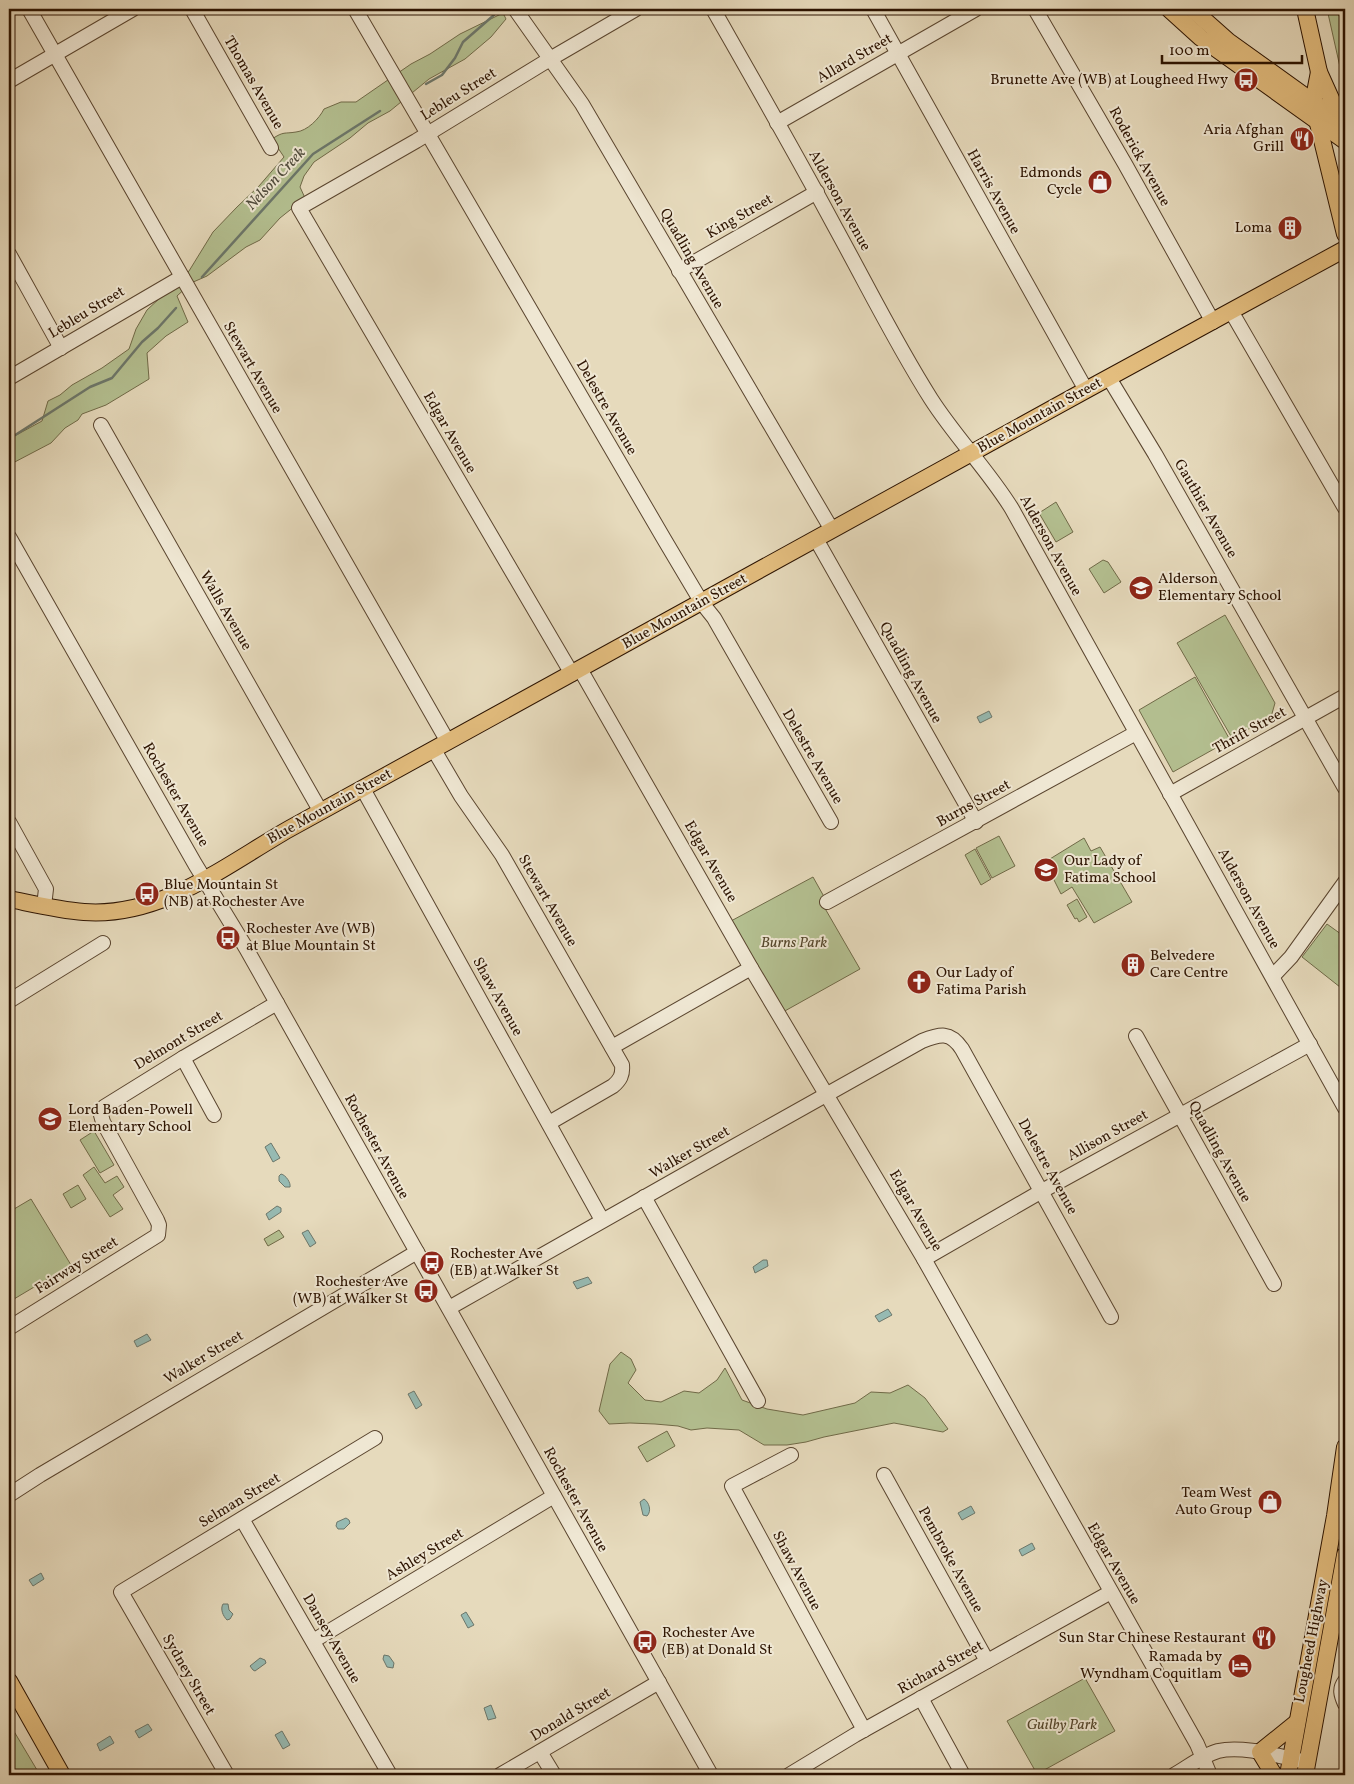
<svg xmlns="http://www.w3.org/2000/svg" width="1354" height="1784" font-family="Vollkorn,serif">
	<rect width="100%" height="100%" fill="#e6dabc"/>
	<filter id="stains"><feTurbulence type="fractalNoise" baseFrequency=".004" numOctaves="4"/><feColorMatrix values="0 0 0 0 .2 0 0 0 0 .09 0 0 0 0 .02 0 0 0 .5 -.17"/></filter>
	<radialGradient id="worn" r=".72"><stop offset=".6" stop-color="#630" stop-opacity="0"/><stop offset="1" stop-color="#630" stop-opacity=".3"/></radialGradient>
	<g fill="#b4c091" stroke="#706a48">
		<path d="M1327 9H1335L1345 26V76L1343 69 1340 67Z"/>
		<path d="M503 13 506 19 491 37 465 59 429 79 390 111 368 123 350 138 314 162 304 176 300 187 305 198 280 218 260 240 246 247 207 276 191 283 177 296 188 322 166 336 147 353 149 379 106 405 82 414 78 420 65 428 51 443 9 465V439L42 421 48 401 60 395 72 385 102 368 129 349 136 329 147 310 189 271 213 232 237 207 259 186 284 157 272 139C284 131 284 134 296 132 307 131 319 119 324 109L341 102H356L411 64 430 54 460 34Z"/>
		<path d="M1056 502 1073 532 1056 542 1039 513Z"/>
		<path d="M1103 560 1108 562 1121 582 1104 593 1089 569Z"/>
		<path d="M1225 615 1275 703 1271 717 1232 738 1177 643Z"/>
		<path d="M1195 677 1230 740 1173 772 1139 710Z"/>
		<path d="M999 836 1015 866 992 878 976 848Z"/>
		<path d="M1084 838 1091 851 1100 847 1132 902 1094 923 1072 887 1061 894 1045 862Z"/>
		<path d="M975 849 991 879 981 885 965 855Z"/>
		<path d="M813 877 827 902 823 905 860 969 783 1012 731 921Z"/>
		<path d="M1077 899 1087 917 1079 922 1077 918 1075 919 1067 905Z"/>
		<path d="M1327 924 1345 937V991L1302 957Z"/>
		<path d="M94 1131 114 1165 100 1173 80 1140Z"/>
		<path d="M94 1167 105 1183 117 1176 124 1187 113 1195 123 1209 110 1217 83 1175Z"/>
		<path d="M78 1185 86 1199 71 1208 63 1194Z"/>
		<path d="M31 1199 71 1265 9 1302V1212Z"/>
		<path d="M279 1230 284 1237 268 1246 264 1239Z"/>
		<path d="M621 1352 631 1359 636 1370 628 1383 645 1400 661 1402 684 1391 699 1393 717 1380 725 1368 742 1400 767 1409 803 1415 855 1403 871 1392 890 1393 908 1385 925 1398 948 1429 943 1432 894 1423 824 1437 806 1442 787 1445H764L739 1430 707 1428 691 1430 678 1426 655 1424 630 1423 609 1424 599 1411 610 1364Z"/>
		<path d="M667 1431 675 1446 647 1462 638 1447Z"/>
		<path d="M1085 1678 1115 1731 1037 1774 1007 1721Z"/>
		<path d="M9 1723 40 1775H9Z"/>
	</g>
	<g fill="#96bab2" stroke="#6c776b">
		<path d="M989 711 992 717 980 723 977 717Z"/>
		<path d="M271 1143 280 1158 273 1162 265 1147Z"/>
		<path d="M281 1174C286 1175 291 1183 290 1187H285L279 1181V1176Z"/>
		<path d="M277 1206 281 1208V1212L269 1220 266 1214Z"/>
		<path d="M308 1230 316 1243 310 1247 302 1233Z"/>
		<path d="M763 1260H767L768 1266 755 1273 753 1267Z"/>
		<path d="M588 1277 592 1283 577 1289 573 1282Z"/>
		<path d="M888 1309 892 1315 879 1322 875 1316Z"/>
		<path d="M147 1334 151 1340 137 1347 134 1341Z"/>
		<path d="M414 1391 422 1405 416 1409 408 1394Z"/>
		<path d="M644 1499C649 1502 652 1511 647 1516L643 1515 640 1502Z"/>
		<path d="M971 1506 975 1513 962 1520 958 1513Z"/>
		<path d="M346 1518 349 1520 350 1523 344 1529H338L336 1526 337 1522Z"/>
		<path d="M1032 1543 1035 1549 1022 1556 1019 1550Z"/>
		<path d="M41 1573 44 1579 33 1586 29 1580Z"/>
		<path d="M223 1604H228L229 1610 233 1614 230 1619 227 1620C223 1616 220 1609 223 1604Z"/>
		<path d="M466 1612 474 1625 468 1628 461 1615Z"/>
		<path d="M384 1655 389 1656 394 1663 393 1668 387 1667 383 1659Z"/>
		<path d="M260 1658 265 1660 266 1663 255 1671 253 1670 250 1666Z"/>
		<path d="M491 1705 496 1718 488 1720 484 1708Z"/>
		<path d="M148 1724 152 1730 139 1738 135 1731Z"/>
		<path d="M282 1731 290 1745 283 1749 275 1735Z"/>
		<path d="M110 1736 114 1743 100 1751 97 1744Z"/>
	</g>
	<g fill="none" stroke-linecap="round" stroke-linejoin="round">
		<g stroke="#6c776b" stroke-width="2.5">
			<path d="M426 84 442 75 455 58 463 42 494 15"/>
			<path d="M202 277 313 154 380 111"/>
			<path d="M9 439 90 387 112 378 142 342 158 328 176 308"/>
		</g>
		<defs>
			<g id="minor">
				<path d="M29 9 448 742"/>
				<path d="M192 9 271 148"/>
				<path d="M355 9 664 539 702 603 714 618 831 822"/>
				<path d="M515 9 582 104 832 530"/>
				<path d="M713 9C754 81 796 154 835 227 867 285 896 344 931 399 956 438 988 470 1012 509L1345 1108"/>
				<path d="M873 9 1086 390"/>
				<path d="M1035 9 1125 164 1213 322"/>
				<path d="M9 81 133 9"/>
				<path d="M777 123 976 9"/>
				<path d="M9 254 61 348"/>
				<path d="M679 271 817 192"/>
				<path d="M1231 311 1345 508"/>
				<path d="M9 378 182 277"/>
				<path d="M1109 378 1155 454 1345 788"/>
				<path d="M101 425 321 812"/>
				<path d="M9 537 195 864 246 948 711 1775"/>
				<path d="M816 539 976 822"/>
				<path d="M580 669 751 968 924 1259 1197 1744 1210 1775"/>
				<path d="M572 674 299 208 416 141 550 59 636 9"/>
				<path d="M434 750 461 796 502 855 622 1065C623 1075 620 1080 613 1086L549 1123"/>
				<path d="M363 789 602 1220"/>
				<path d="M1170 794 1345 696"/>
				<path d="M9 822 46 889 44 906"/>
				<path d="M827 902 1136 733"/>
				<path d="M1273 976 1291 957 1345 882"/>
				<path d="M9 1001 103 943"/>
				<path d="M1136 1036 1274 1284"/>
				<path d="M612 1047 751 968"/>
				<path d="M183 1058 214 1115"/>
				<path d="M644 1197 758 1401"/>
				<path d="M924 1259 1042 1191 1310 1044"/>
				<path d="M449 1308 733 1147 922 1041C940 1034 950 1031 962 1049L1111 1317"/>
				<path d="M9 1328 158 1235 159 1225 157 1220 103 1122 101 1115 104 1107 183 1058 277 1003"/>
				<path d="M791 1455 732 1486 864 1730"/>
				<path d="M884 1475 987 1661"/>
				<path d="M9 1495 40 1475 417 1252"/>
				<path d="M242 1519 390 1775"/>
				<path d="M313 1641 554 1496"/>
				<path d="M1345 1681C1339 1689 1341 1695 1345 1704"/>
				<path d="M921 1698 963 1775"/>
				<path d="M540 1752 554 1775"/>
				<path d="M227 1775 121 1592 375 1438"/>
				<path d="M500 1775 659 1682"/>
				<path d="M789 1775 855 1735 1111 1592"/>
				<path d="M1174 1775C1188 1767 1203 1755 1218 1751 1244 1745 1281 1757 1307 1762"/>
			</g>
			<g id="major">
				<path d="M1169 9 1201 38 1345 141"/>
				<path d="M1192 9 1228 41 1345 125"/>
				<path d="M1305 9 1319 72 1342 123"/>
				<path d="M1319 72 1313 103 1345 234"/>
				<path d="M9 899C34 904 59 910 84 912 161 918 226 865 289 829L1086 390 1345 249"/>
				<path d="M9 1681 62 1775"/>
				<path d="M1274 1775 1260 1752 1296 1723"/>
				<path d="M1288 1775 1335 1516 1345 1447"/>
				<path d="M1305 1775 1345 1555"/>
			</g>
		</defs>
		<use href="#minor" stroke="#5a452f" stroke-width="16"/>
		<use href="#major" stroke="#2c1300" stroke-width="18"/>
		<use href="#minor" stroke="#efe7d3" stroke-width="14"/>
		<use href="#major" stroke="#e3bd7e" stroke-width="16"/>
	</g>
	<defs>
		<symbol id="bus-disc" viewBox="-11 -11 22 22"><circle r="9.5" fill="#8f2418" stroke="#efe7d3"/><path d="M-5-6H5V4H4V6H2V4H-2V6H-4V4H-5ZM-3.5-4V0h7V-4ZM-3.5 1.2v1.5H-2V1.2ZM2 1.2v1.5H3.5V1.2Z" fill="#fff"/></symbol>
		<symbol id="restaurant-disc" viewBox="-11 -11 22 22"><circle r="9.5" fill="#8f2418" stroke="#efe7d3"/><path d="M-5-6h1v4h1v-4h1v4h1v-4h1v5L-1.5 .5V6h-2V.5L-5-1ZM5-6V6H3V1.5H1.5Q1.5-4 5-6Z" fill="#fff"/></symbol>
		<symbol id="shop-disc" viewBox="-11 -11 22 22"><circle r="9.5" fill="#8f2418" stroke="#efe7d3"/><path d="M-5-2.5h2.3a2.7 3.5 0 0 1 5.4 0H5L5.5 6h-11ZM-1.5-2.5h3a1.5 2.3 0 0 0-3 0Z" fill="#fff"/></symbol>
		<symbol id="building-disc" viewBox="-11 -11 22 22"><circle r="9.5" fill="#8f2418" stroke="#efe7d3"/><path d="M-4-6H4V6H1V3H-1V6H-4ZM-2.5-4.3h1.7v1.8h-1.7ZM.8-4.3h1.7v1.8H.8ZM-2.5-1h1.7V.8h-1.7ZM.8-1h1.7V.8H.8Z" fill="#fff"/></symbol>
		<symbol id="school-disc" viewBox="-11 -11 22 22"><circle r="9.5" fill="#8f2418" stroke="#efe7d3"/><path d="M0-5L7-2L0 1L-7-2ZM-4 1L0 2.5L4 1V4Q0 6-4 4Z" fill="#fff"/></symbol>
		<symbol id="church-disc" viewBox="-11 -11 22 22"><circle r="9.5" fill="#8f2418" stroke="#efe7d3"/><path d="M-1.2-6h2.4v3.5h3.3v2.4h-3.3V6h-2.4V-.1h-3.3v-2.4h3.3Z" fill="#fff"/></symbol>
		<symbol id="hotel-disc" viewBox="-11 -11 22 22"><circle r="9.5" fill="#8f2418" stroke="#efe7d3"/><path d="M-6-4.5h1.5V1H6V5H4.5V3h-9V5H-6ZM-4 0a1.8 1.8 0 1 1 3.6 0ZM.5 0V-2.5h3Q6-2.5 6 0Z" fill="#fff"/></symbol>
	</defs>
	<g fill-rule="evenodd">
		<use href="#bus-disc" x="1232" y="66" width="28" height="28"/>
		<use href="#restaurant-disc" x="1288" y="125" width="28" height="28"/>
		<use href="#shop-disc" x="1086" y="168" width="28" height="28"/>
		<use href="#building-disc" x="1276" y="214" width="28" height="28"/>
		<use href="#school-disc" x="1127" y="574" width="28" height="28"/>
		<use href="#school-disc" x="1032" y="856" width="28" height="28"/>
		<use href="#bus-disc" x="133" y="880" width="28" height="28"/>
		<use href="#bus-disc" x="214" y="924" width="28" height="28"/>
		<use href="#building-disc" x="1119" y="951" width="28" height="28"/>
		<use href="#church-disc" x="905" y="968" width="28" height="28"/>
		<use href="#school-disc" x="36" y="1105" width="28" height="28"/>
		<use href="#bus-disc" x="418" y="1249" width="28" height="28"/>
		<use href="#bus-disc" x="412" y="1277" width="28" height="28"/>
		<use href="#shop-disc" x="1256" y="1488" width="28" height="28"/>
		<use href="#restaurant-disc" x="1250" y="1624" width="28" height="28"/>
		<use href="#bus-disc" x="631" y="1628" width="28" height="28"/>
		<use href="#hotel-disc" x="1226" y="1652" width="28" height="28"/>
	</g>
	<g text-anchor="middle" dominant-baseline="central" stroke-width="4" stroke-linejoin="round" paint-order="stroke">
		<g font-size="15" fill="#2c1300" stroke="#efe7d3">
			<text transform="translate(855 59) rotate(-30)">Allard Street</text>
			<text transform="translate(253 83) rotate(60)">Thomas Avenue</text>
			<text transform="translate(459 95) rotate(-32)">Lebleu Street</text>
			<text transform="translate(1139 157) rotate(61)">Roderick Avenue</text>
			<text transform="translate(993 192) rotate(61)">Harris Avenue</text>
			<text transform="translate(839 201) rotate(61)">Alderson Avenue</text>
			<text transform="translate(740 217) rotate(-30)">King Street</text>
			<text transform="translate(691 259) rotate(60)">Quadling Avenue</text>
			<text transform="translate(87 313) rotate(-31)">Lebleu Street</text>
			<text transform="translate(252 368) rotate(60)">Stewart Avenue</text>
			<text transform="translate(606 408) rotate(60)">Delestre Avenue</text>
			<text transform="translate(1040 416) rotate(-29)">Blue Mountain Street</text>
			<text transform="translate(449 433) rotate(60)">Edgar Avenue</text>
			<text transform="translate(1205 509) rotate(60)">Gauthier Avenue</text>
			<text transform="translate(1050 546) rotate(61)">Alderson Avenue</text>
			<text transform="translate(225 611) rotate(60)">Walls Avenue</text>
			<text transform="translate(685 612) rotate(-29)">Blue Mountain Street</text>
			<text transform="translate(910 673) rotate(61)">Quadling Avenue</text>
			<text transform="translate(1250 731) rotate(-29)">Thrift Street</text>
			<text transform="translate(812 757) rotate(60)">Delestre Avenue</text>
			<text transform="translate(175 795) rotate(60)">Rochester Avenue</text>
			<text transform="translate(974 804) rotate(-29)">Burns Street</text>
			<text transform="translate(330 807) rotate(-29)">Blue Mountain Street</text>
			<text transform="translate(710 862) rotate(60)">Edgar Avenue</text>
			<text transform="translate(1248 899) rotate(61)">Alderson Avenue</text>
			<text transform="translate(547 901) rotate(60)">Stewart Avenue</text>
			<text transform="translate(497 997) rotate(61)">Shaw Avenue</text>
			<text transform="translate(179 1041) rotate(-31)">Delmont Street</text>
			<text transform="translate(1108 1136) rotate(-29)">Allison Street</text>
			<text transform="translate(376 1147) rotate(61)">Rochester Avenue</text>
			<text transform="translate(1219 1152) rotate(61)">Quadling Avenue</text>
			<text transform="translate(690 1153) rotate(-30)">Walker Street</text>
			<text transform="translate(1047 1167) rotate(61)">Delestre Avenue</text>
			<text transform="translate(915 1211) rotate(60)">Edgar Avenue</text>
			<text transform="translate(77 1266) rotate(-32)">Fairway Street</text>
			<text transform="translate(204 1358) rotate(-31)">Walker Street</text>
			<text transform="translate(575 1500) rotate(61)">Rochester Avenue</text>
			<text transform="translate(240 1501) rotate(-31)">Selman Street</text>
			<text transform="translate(425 1555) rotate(-31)">Ashley Street</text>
			<text transform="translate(950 1560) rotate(61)">Pembroke Avenue</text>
			<text transform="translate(1113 1564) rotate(60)">Edgar Avenue</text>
			<text transform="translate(796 1571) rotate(62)">Shaw Avenue</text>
			<text transform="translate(331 1639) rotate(60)">Dansey Avenue</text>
			<text transform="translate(1312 1641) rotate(-79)">Lougheed Highway</text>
			<text transform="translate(941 1668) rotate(-29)">Richard Street</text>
			<text transform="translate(188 1675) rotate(60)">Sydney Street</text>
			<text transform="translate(571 1715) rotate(-31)">Donald Street</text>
		</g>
		<g font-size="15" fill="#2c1300" stroke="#efe7d3" text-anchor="start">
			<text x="1228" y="80" text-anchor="end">Brunette Ave (WB) at Lougheed Hwy</text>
			<text x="1284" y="130" text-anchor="end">Aria Afghan<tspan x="1284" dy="17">Grill</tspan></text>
			<text x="1082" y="173" text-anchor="end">Edmonds<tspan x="1082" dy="17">Cycle</tspan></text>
			<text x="1272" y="228" text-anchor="end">Loma</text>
			<text x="1158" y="579">Alderson<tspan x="1158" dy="17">Elementary School</tspan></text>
			<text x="1064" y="861">Our Lady of<tspan x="1064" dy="17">Fatima School</tspan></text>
			<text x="164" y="885">Blue Mountain St<tspan x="164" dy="17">(NB) at Rochester Ave</tspan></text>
			<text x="246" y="929">Rochester Ave (WB)<tspan x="246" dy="17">at Blue Mountain St</tspan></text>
			<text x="1150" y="956">Belvedere<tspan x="1150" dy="17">Care Centre</tspan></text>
			<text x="936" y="973">Our Lady of<tspan x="936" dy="17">Fatima Parish</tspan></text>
			<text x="68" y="1110">Lord Baden-Powell<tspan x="68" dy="17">Elementary School</tspan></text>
			<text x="450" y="1254">Rochester Ave<tspan x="450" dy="17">(EB) at Walker St</tspan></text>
			<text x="408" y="1282" text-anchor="end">Rochester Ave<tspan x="408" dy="17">(WB) at Walker St</tspan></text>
			<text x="1252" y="1493" text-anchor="end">Team West<tspan x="1252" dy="17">Auto Group</tspan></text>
			<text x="662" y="1633">Rochester Ave<tspan x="662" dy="17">(EB) at Donald St</tspan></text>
			<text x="1246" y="1638" text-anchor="end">Sun Star Chinese Restaurant</text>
			<text x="1222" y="1657" text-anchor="end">Ramada by<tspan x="1222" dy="17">Wyndham Coquitlam</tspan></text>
		</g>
		<g font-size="15" font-style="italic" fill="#55472c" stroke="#efe7d3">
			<text x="794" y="943">Burns Park</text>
			<text x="1062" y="1725">Guilby Park</text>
		</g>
		<g font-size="16" font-style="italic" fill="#514d3e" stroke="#efe7d3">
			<text transform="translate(276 179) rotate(-47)">Nelson Creek</text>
		</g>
	</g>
	<rect width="1354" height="1784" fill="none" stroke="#e6dabc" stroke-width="30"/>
	<rect x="10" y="10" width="1334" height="1764" fill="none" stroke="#2c1300" stroke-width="2.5"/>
	<rect x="15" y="15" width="1324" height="1754" fill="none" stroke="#2c1300"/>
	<path d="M1162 55v8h140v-8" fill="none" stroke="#2c1300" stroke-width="2.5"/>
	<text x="1169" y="55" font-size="15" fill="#2c1300" stroke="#efe7d3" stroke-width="4" paint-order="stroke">100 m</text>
	<rect width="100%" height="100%" filter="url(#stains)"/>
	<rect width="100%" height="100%" fill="url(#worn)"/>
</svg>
